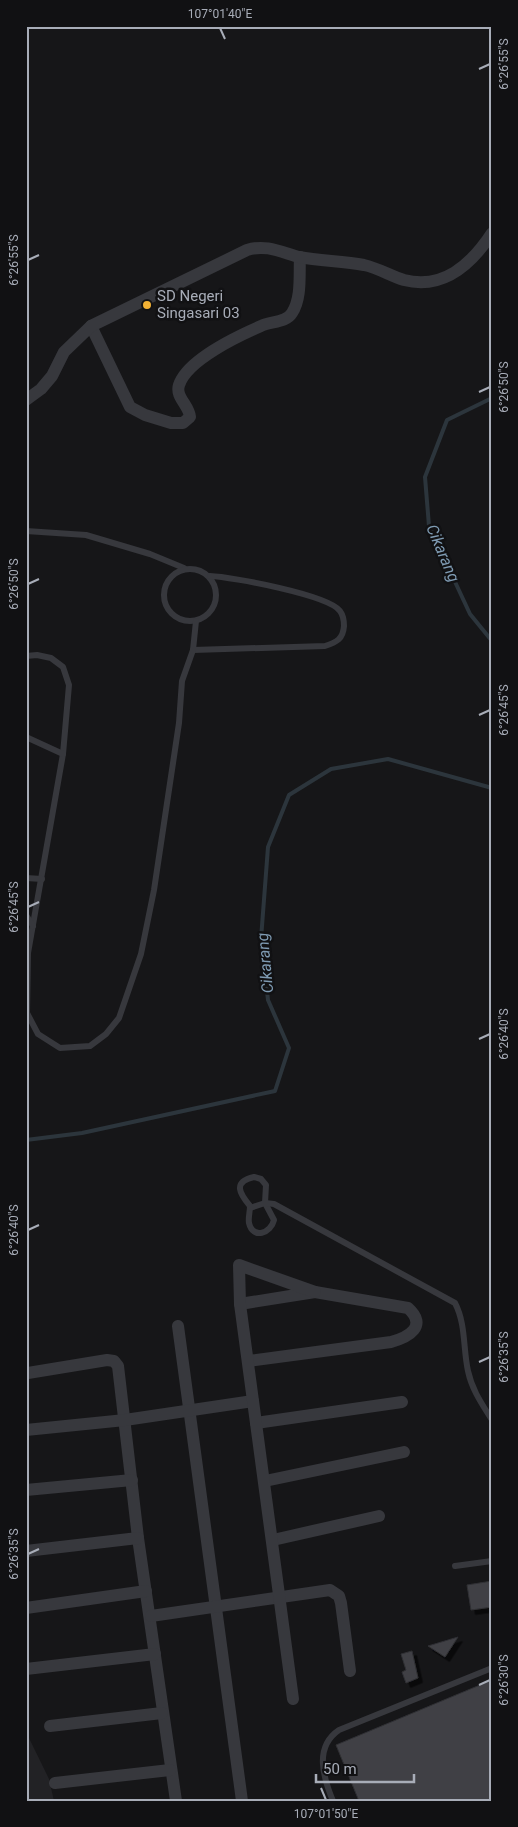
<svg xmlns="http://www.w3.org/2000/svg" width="518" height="1827" font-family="Roboto,sans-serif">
	<defs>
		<filter id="shadow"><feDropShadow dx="4.5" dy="4.5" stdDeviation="0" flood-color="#0009"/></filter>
	</defs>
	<rect width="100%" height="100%" fill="#161618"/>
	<path fill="#222225" d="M26 1732 49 1779 54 1801H26Z"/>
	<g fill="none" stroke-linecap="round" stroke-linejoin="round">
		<g stroke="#2c353c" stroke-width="4">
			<path d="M492 398 447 420 425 477 429 526 470 614 492 641"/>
			<path d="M26 1140 82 1133 275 1091 289 1048 268 1000 261 939 268 847 289 795 331 769 388 759 492 788"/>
		</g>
	</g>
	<g fill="#404145" stroke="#303034" filter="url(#shadow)">
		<path d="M492 1581V1607L471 1610 467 1585Z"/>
		<path d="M458 1637 445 1657 428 1646Z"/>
		<path d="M412 1651 418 1678 406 1683 402 1672 406 1670 401 1654Z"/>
		<path d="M492 1680V1801H359L336 1745Z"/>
	</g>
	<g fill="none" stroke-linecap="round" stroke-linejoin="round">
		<g stroke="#37383d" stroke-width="6">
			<path d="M26 531 86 535 150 554 184 568"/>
			<circle cx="190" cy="595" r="26"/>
			<path d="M193 650 325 646C337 642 343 639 344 626 344 621 343 615 340 611 329 595 232 577 210 576"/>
			<path d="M26 656 37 655 51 658 63 667 69 685 63 754 28 953 27 1013 38 1034 60 1048 90 1046 106 1034 119 1018 141 954 154 890 179 723 182 681 193 650 196 621"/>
			<path d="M26 737 63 754"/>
			<path d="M26 878 42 879"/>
			<path d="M26 915 33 926"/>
			<path d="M254 1177 261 1179 266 1185 265 1203 274 1220C271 1233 253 1240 249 1223 248 1218 250 1212 250 1206 240 1194 232 1182 254 1177Z"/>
			<path d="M250 1208 265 1203 274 1204 455 1303C466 1324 463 1349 468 1371 472 1390 482 1404 492 1420"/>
			<path d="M455 1566 492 1561"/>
			<path d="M333 1801C323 1777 314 1747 339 1730L492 1668"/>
		</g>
		<g stroke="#37383d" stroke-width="12">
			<path d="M91 326 130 407 145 415 171 423H183L190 417C189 405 175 397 179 385 187 360 238 336 261 326 271 321 286 323 292 313 302 298 299 274 300 257"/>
			<path d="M26 400 41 389 52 376 64 352 91 326 247 250C266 244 281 252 299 257 321 261 343 261 364 265 378 268 391 276 404 280 443 290 471 265 492 233"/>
			<path d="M240 1304 315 1292 408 1308C428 1326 409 1337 391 1342L248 1361"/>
			<path d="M178 1326 242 1801"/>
			<path d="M28 1373 107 1360 114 1361 118 1366 138 1538 176 1801"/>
			<path d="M256 1423 402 1402"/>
			<path d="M26 1430 125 1420 253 1401"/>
			<path d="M265 1481 404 1452"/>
			<path d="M26 1490 132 1480"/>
			<path d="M273 1540 379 1516"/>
			<path d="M26 1551 138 1538"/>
			<path d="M26 1608 146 1591"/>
			<path d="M151 1616 330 1590 339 1596 341 1603 350 1671"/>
			<path d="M26 1669 155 1654"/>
			<path d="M293 1699 240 1304 239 1265 315 1292"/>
			<path d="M50 1726 162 1713"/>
			<path d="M55 1783 170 1770"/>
		</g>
	</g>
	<path fill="none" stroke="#a8adb8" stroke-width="2" d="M220 28 225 39M479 69 490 64M28 260 39 255M479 392 490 387M28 584 39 579M479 715 490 710M28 907 39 902M479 1039 490 1034M28 1230 39 1225M479 1362 490 1357M28 1554 39 1549M479 1685 490 1680M321 1788 326 1800"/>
	<circle fill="#f2b134" stroke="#111113" stroke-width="2" cx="147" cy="305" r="5"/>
	<g text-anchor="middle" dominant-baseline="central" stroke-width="5" stroke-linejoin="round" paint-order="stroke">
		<g font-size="15" fill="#a8adb8" stroke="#111113" text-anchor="start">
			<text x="157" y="296">SD Negeri<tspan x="157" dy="17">Singasari 03</tspan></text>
		</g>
		<g font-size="16" font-style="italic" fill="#7f9bb3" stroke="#111113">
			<text transform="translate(443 553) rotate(67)">Cikarang</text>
			<text transform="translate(265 963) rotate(-95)">Cikarang</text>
		</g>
	</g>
	<rect width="518" height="1827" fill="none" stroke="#111113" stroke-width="55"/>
	<path d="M316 1774v8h98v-8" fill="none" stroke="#a8adb8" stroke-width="2.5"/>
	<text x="323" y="1774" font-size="15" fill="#a8adb8" stroke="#111113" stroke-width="4" paint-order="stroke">50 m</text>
	<rect x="28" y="28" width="462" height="1772" fill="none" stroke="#a8adb8" stroke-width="2"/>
	<g font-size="12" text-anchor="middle" fill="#a8adb8">
		<text x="220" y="18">107°01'40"E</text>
		<text transform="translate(504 64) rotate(-90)" y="4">6°26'55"S</text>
		<text transform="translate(14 260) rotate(-90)" y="4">6°26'55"S</text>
		<text transform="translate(504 387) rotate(-90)" y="4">6°26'50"S</text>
		<text transform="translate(14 584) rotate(-90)" y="4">6°26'50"S</text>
		<text transform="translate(504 710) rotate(-90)" y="4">6°26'45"S</text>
		<text transform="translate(14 907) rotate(-90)" y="4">6°26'45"S</text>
		<text transform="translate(504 1034) rotate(-90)" y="4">6°26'40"S</text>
		<text transform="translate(14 1230) rotate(-90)" y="4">6°26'40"S</text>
		<text transform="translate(504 1357) rotate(-90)" y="4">6°26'35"S</text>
		<text transform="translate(14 1554) rotate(-90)" y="4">6°26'35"S</text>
		<text transform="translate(504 1680) rotate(-90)" y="4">6°26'30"S</text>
		<text x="326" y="1818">107°01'50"E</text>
	</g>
</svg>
